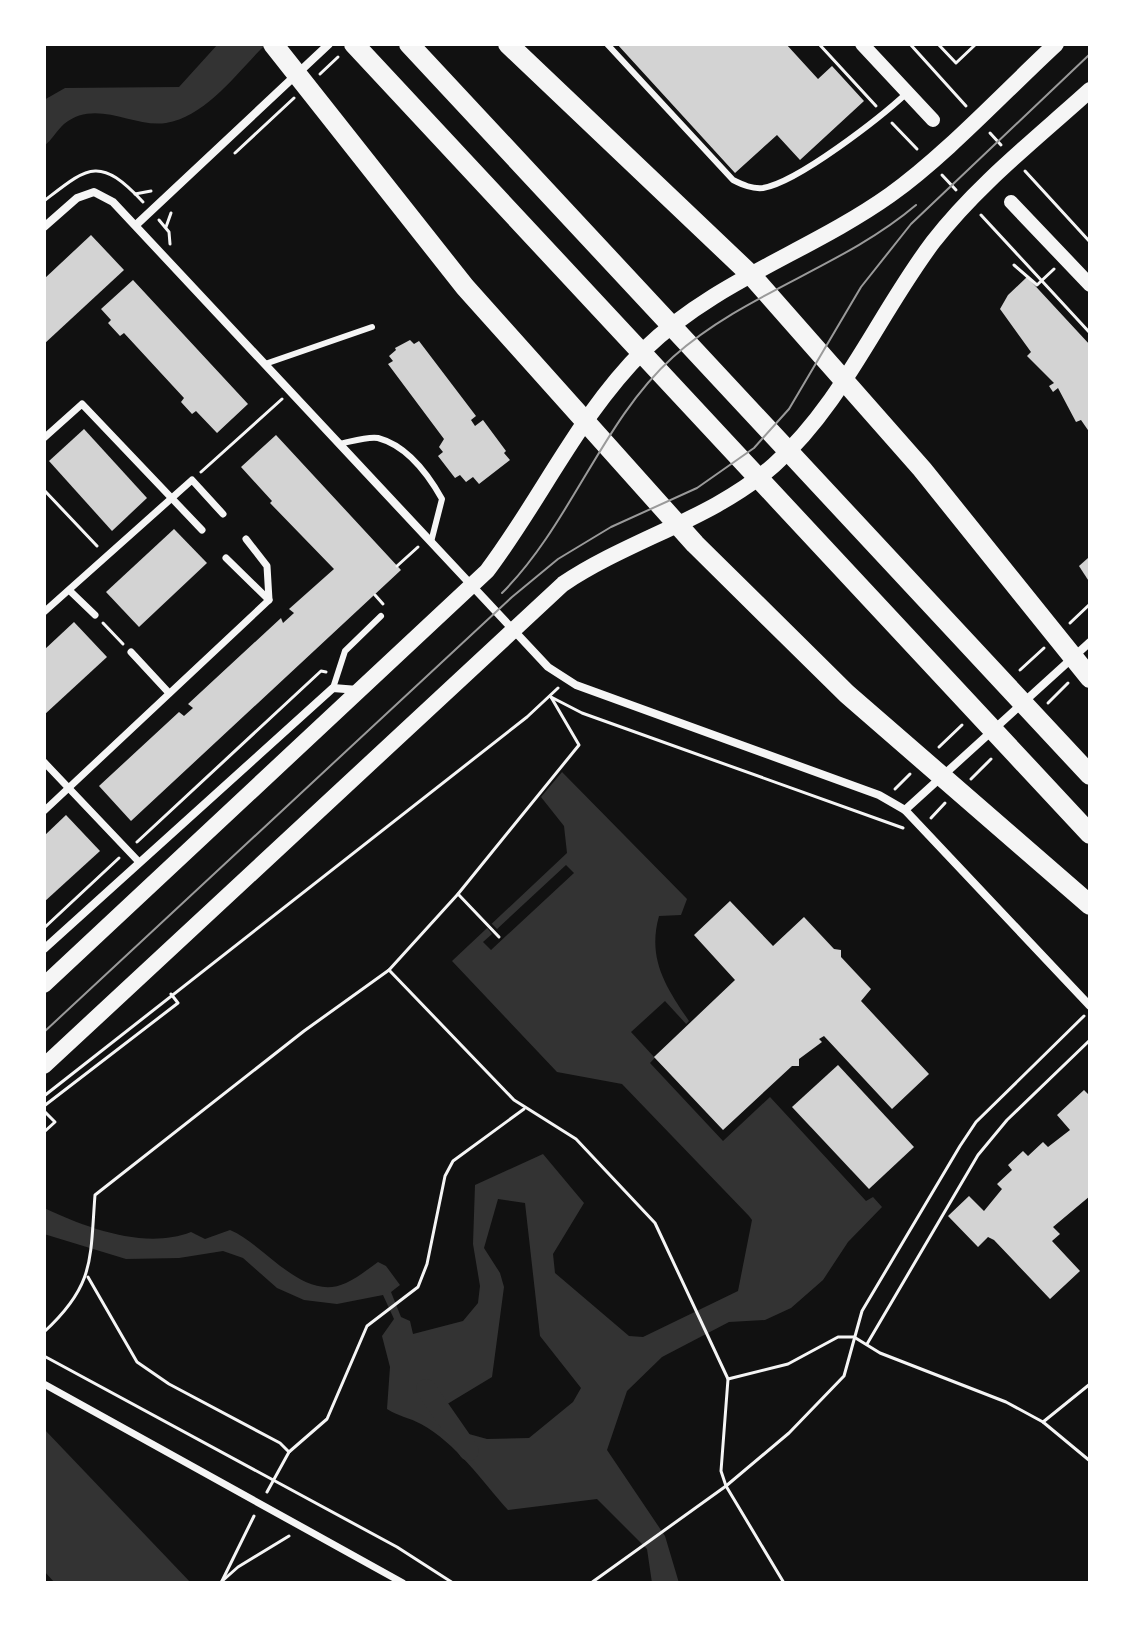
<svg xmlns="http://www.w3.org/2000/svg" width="1134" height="1627" font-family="Mulish,sans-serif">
	<rect width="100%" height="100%" fill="#111"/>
	<g fill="#333" fill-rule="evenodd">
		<path d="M218 44H266C238 71 207 116 166 123 133 128 96 98 64 124 57 130 52 140 44 146V100L65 88 179 87Z"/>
		<path d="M562 772 687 899 681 915 659 916C647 959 666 987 689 1021L650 1063 723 1141 770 1097 866 1201 873 1197 882 1207 848 1242 823 1280 791 1308 765 1320 729 1322 662 1357 627 1391 607 1450 665 1536 679 1583H652L647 1549 597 1499 508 1510C482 1481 456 1443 421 1424 410 1418 398 1416 387 1409L390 1367 382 1336 394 1319 383 1295 337 1304 304 1300 277 1288 243 1258 223 1251 179 1258 126 1259 44 1234V1208C87 1228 145 1250 191 1232L205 1239 230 1230C266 1245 303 1303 346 1283 357 1278 368 1269 378 1262L386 1266 400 1285 391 1292 401 1317 410 1321 413 1334 463 1321 478 1303 480 1286 473 1244 475 1185 543 1154 584 1203 553 1254 555 1273 629 1336 643 1337 738 1291 752 1220 749 1216 622 1084 557 1072 452 961 567 853 564 826 541 797ZM498 1199 525 1203 540 1336 581 1388 573 1402 529 1438 487 1439 440 1426 438 1420 444 1406 492 1377 504 1287 500 1273 484 1248Z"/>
		<path d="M44 1429 191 1583H55L44 1571Z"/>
	</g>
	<g fill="#111">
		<path d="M566 865 574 873 491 950 483 942 492 934 485 925 489 921 497 929Z"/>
		<path d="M665 1001 688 1026 654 1057 631 1032Z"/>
	</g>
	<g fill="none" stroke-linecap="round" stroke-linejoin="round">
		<path stroke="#333" stroke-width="20" d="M426 1389 469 1451"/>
	</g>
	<g fill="#d3d3d3">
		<path d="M617 44H786L818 79 832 66 864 101 800 160 777 135 735 173Z"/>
		<path d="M91 235 124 270 44 344V279Z"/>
		<path d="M1027 277 1090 345V433L1081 420 1076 422 1058 388 1053 392 1049 386 1054 383 1027 356 1031 352 1000 309 1008 295Z"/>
		<path d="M133 280 248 404 217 433 196 411 192 414 181 402 184 398 124 333 120 336 108 323 111 320 101 309Z"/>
		<path d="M410 340 414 344 419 341 476 416 471 420 475 426 483 420 506 451 504 453 510 460 479 484 473 477 466 482 460 475 455 478 438 456 443 452 439 447 444 439 388 364 393 361 389 356 396 350 395 348Z"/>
		<path d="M84 429 147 498 112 531 49 461Z"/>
		<path d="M276 435 401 570 131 821 99 786 179 712 184 716 193 708 188 704 281 618 283 623 294 613 289 609 334 569 270 503 272 501 241 467Z"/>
		<path d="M174 529 207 563 139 627 106 592Z"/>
		<path d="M1088 558 1090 560V583L1079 566Z"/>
		<path d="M74 622 107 657 44 715V650Z"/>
		<path d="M66 815 100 851 44 902V836Z"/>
		<path d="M730 901 773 946 804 917 834 949 841 950V957L871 989 861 1001 929 1074 892 1109 824 1036 819 1039 822 1042 799 1059V1066H792L723 1130 654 1057 735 980 694 935Z"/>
		<path d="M838 1065 914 1147 869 1189 792 1107Z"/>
		<path d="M1084 1090 1090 1096V1196L1053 1227 1060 1234 1052 1241 1080 1271 1050 1299 994 1240 988 1237 978 1247 948 1216 969 1196 984 1211 1002 1189 997 1184 1012 1170 1008 1165 1023 1151 1028 1156 1043 1142 1048 1147 1070 1130 1057 1115Z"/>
	</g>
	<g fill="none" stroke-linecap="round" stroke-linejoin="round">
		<g stroke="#f5f5f5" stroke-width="3">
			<path d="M819 44 876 106"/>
			<path d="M910 44 966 106"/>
			<path d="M938 44 956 63 976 44"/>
			<path d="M320 74 338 57"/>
			<path d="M892 123 917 149"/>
			<path d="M990 133 1001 145"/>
			<path d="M235 153 294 98"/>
			<path d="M1025 171 1090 242"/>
			<path d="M942 175 956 190"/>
			<path d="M135 194 151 191"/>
			<path d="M44 201C88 167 99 155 143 202"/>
			<path d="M981 215 1090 333"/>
			<path d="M159 220 169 232 170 244"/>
			<path d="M166 227 171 213"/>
			<path d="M1014 265 1037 285 1054 269"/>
			<path d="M201 472 282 399"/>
			<path d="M44 490 97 546"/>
			<path d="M397 566 418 547"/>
			<path d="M375 595 383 604"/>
			<path d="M103 623 123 644"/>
			<path d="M1070 623 1090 604"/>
			<path d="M1020 670 1044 648"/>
			<path d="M551 697 579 745 458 894 389 970 514 1100 576 1139 655 1223 728 1379 721 1471 726 1486 784 1583"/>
			<path d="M551 697 582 713 903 828"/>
			<path d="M1048 703 1068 683"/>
			<path d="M939 747 962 725"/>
			<path d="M971 779 991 759"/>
			<path d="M895 789 910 774"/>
			<path d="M931 818 945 803"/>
			<path d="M137 842 321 671 326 672"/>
			<path d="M458 894 499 937"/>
			<path d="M44 928 119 858"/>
			<path d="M44 1096 527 717 558 688"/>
			<path d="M44 1106 178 1003 171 994"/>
			<path d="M44 1111 55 1122 44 1132"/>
			<path d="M88 1277 137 1362 169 1384 280 1443 289 1452"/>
			<path d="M44 1332C95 1285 90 1260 95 1195L304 1031 389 970"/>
			<path d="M867 1344 978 1155 1007 1120 1090 1040"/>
			<path d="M44 1356 397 1547 453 1583"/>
			<path d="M728 1379 788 1364 838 1337H854L880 1353 1006 1402 1043 1422 1090 1461"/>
			<path d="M1043 1422 1090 1384"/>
			<path d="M267 1492 289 1452 327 1419 367 1326 418 1287 427 1264 445 1176 453 1161 524 1109"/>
			<path d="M222 1581 254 1516"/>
			<path d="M220 1583 238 1567 289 1536"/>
			<path d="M591 1583 726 1486 789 1433 844 1376 862 1311 960 1146 976 1122 1084 1016"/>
		</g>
		<g stroke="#f5f5f5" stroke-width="6">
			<path d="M607 44 733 180C743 185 752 189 763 188 798 182 880 118 908 92"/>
			<path d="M265 364 372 327"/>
			<path d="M339 444C350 442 368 436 378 438 408 446 428 474 442 499L431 542"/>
			<path d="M333 688 345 651 381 616"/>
		</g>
		<g stroke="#f5f5f5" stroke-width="7">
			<path d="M44 438 82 404 202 530"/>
			<path d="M226 558 269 600"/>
			<path d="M70 591 95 615"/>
			<path d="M44 612 192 480 223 514"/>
			<path d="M131 652 169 693"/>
			<path d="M44 762 139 862"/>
			<path d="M44 811 269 600 267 566 246 539"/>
			<path d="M44 1384 403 1583"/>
		</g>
		<g stroke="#f5f5f5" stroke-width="8">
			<path d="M136 225 329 44"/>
			<path d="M44 227 77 198 94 192 113 202 548 667 576 685 879 795 905 810 1090 1006"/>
			<path d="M905 810 1090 642"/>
			<path d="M44 949 333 688 358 690"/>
		</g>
		<g stroke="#f5f5f5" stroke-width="14">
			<path d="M862 44 933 120"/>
			<path d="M1011 202 1090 285"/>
		</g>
		<g stroke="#f5f5f5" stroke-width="16">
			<path d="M44 985 487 571C542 498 579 414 645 349 715 281 811 251 890 195 946 155 1005 91 1056 44"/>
			<path d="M44 1066 563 584C630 539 713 519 774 465 843 403 878 315 933 242 977 185 1037 138 1090 90"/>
		</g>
		<g stroke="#f5f5f5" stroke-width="20">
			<path d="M273 44 465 287 695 544 847 694 1090 905"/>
			<path d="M354 44 1090 834"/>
			<path d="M409 44 1090 775"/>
			<path d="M508 44 751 275 922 469 1090 678"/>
		</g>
		<g stroke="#9a9a9a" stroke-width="2">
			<path d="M502 593C571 524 602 421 673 357 744 293 843 267 916 205"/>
			<path d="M44 1032 512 597 558 559 611 527 697 488 754 448 789 409 861 287 911 224 1090 54"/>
		</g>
	</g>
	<rect width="1134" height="1627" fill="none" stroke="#ffffff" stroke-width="92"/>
</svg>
